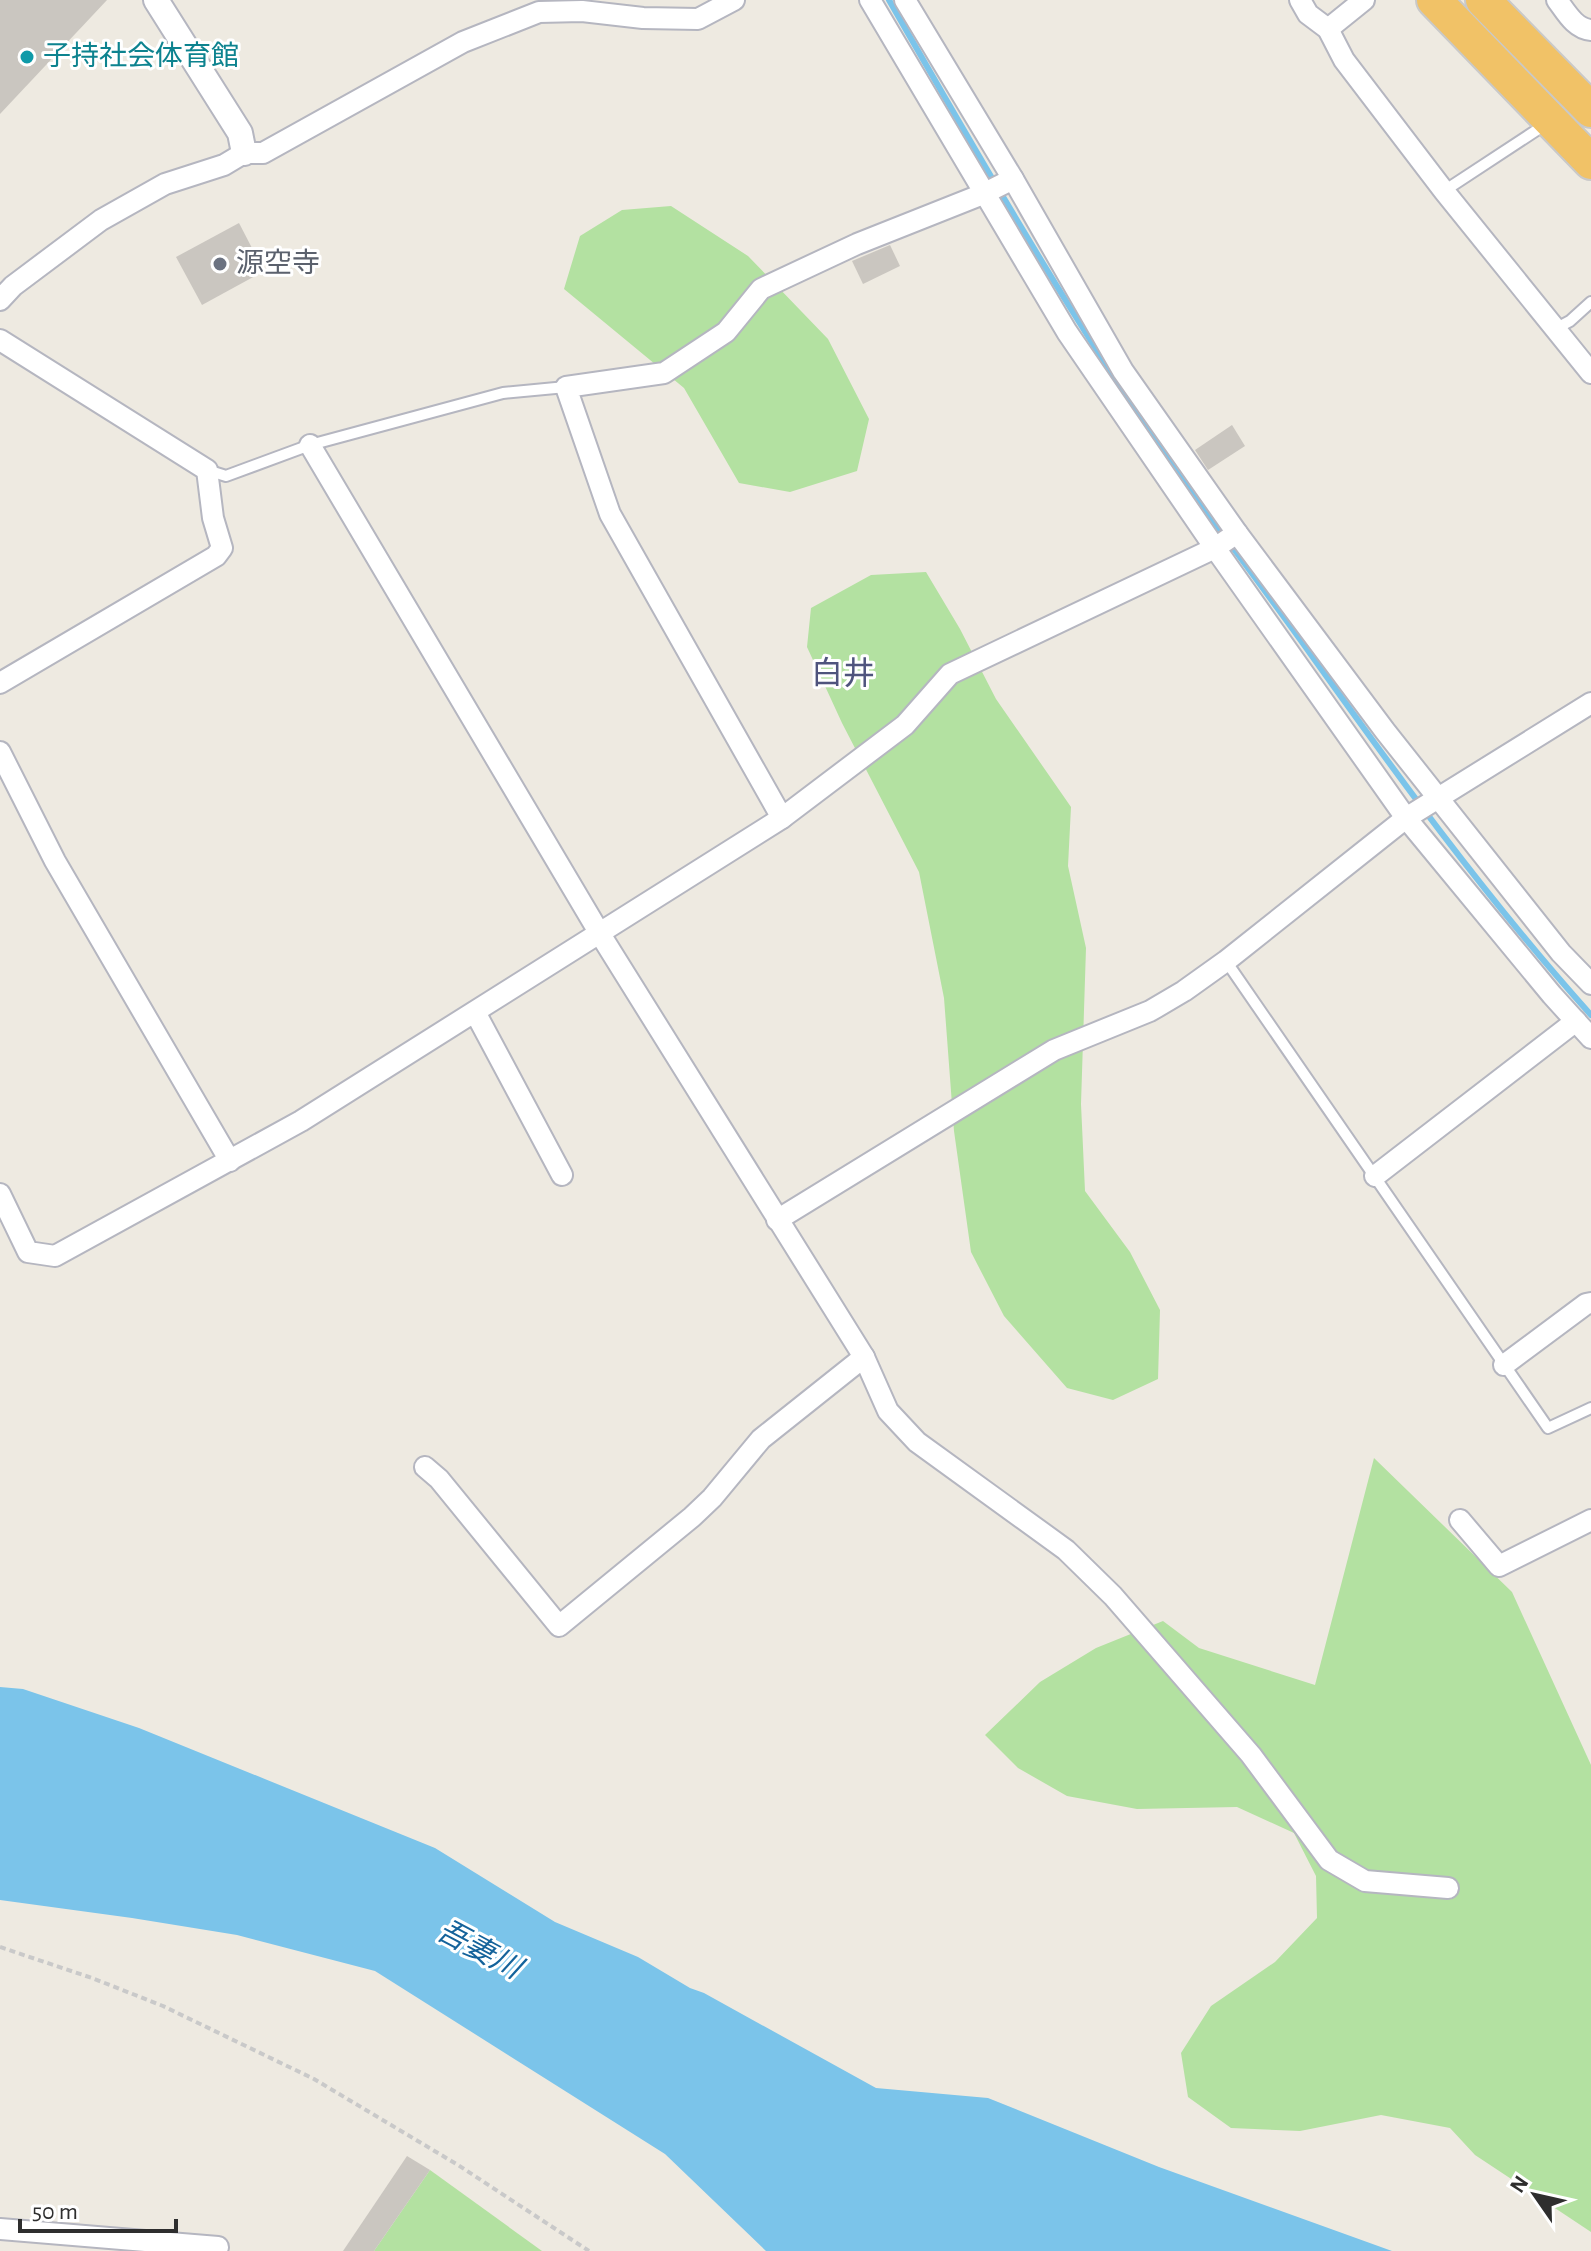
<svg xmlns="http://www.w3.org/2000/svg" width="1591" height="2251" font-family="'Alegreya Sans','Noto Sans JP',sans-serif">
	<rect width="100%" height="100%" fill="#eeeae1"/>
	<g fill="#b3e1a1">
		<path d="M671 206 748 256 828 339 869 419 857 471 790 492 739 483 684 388 564 289 580 236 622 210Z"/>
		<path d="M926 572 960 629 996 699 1071 807 1068 866 1086 948 1081 1104 1085 1191 1130 1252 1160 1310 1158 1379 1113 1400 1067 1388 1004 1316 971 1252 954 1131 944 998 919 872 842 723 807 647 811 608 871 575Z"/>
		<path d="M1374 1458 1512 1592 1591 1765V2232L1475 2155 1450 2128 1381 2115 1300 2131 1231 2128 1188 2097 1181 2053 1211 2006 1275 1962 1317 1918 1316 1876 1294 1833 1237 1807 1137 1809 1067 1796 1018 1768 985 1735 1040 1682 1096 1648 1163 1621 1199 1648 1315 1685Z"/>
		<path d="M430 2170 542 2251H374Z"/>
	</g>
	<path fill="#7bc4ea" d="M0 1687 23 1689 139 1728 435 1848 555 1922 638 1957 690 1988 704 1993 876 2088 988 2098 1159 2167 1392 2251H766L665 2154 375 1971 237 1935 132 1918 0 1900Z"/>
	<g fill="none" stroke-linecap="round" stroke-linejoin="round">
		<path stroke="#7bc4ea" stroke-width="6" d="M889 0C979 158 1071 316 1173 467 1189 491 1208 514 1225 537 1251 572 1277 607 1302 642 1393 770 1486 898 1591 1015"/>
	</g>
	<g fill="#cac6c0">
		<path d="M0 0H107L0 114Z"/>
		<path d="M239 223 264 271 202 305 176 257Z"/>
		<path d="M890 245 900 266 863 284 852 261Z"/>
		<path d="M1232 425 1245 446 1208 470 1195 450Z"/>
		<path d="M407 2156 430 2170 374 2251H343Z"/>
	</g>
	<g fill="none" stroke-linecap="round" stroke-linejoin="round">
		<defs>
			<g id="service">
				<path d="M1444 191 1546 124"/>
				<path d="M1557 328 1570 321 1591 302"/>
				<path d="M207 470 226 476 310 445 503 393 566 387"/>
				<path d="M1226 961 1548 1428 1591 1408"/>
			</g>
			<g id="minor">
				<path d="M870 0 1067 332 1215 548 1406 818 1552 995 1591 1038"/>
				<path d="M905 0 1013 179 1123 371 1237 533 1385 731 1561 953 1591 984"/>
				<path d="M1300 0 1308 14 1328 29 1344 60 1444 191 1591 373"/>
				<path d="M1557 0C1566 12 1575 29 1591 30"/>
				<path d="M1328 29 1364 0"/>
				<path d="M0 300 13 286 101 220 165 184 224 165 244 153H263L463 42 539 12 582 11 643 18 698 19 734 0"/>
				<path d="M0 340 207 470 213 518 222 548 216 556 0 683"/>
				<path d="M310 445 600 934 864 1357 888 1411 917 1442 1066 1550 1113 1596 1251 1755 1329 1860 1365 1881 1448 1888"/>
				<path d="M0 752 55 861 230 1161"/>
				<path d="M782 818 610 514 566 387 664 373 726 332 761 289 857 244 983 194 1013 179"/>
				<path d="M475 1012 562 1175"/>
				<path d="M1375 1176 1576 1021"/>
				<path d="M0 1194 28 1252 55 1256 301 1121 782 818 905 725 950 674 1215 548 1237 533"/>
				<path d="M777 1220 1054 1050 1150 1011 1184 991 1226 961 1406 818 1591 703"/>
				<path d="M1504 1365 1586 1304 1591 1303"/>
				<path d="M425 1467 439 1479 559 1626 692 1517 712 1498 761 1439 864 1357"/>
				<path d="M1460 1520 1499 1566 1591 1520"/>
				<path d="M0 2229 218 2247"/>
			</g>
			<path id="tertiary" d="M156 0 240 133 244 153"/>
			<g id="trunk">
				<path d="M1434 0 1591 162"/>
				<path d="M1483 0 1591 110"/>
			</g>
		</defs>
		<use href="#service" stroke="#b5b6c0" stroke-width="14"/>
		<use href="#minor" stroke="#b5b6c0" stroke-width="24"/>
		<use href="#tertiary" stroke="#b5b6c0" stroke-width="28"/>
		<use href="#trunk" stroke="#c9c9c9" stroke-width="38"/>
		<path stroke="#c9c9c9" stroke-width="4" stroke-dasharray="6 4" stroke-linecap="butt" d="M0 1947 92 1978 163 2006 314 2079 458 2165 589 2251"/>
		<use href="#service" stroke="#fff" stroke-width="10"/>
		<use href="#minor" stroke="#fff" stroke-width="20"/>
		<use href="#tertiary" stroke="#fff" stroke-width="24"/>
		<use href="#trunk" stroke="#f1c267" stroke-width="34"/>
	</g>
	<circle fill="#0f9aa8" stroke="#fff" stroke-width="3" cx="27" cy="57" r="8"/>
	<circle fill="#6b7280" stroke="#fff" stroke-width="3" cx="220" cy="264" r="8"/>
	<g text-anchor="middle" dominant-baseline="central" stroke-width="6" stroke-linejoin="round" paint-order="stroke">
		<g font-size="28" fill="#0d838f" stroke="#fff" text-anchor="start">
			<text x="43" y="57">子持社会体育館</text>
		</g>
		<g font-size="28" fill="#5b616d" stroke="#fff" text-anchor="start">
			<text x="236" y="264">源空寺</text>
		</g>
		<g font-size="30" font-style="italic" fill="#15639b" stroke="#fff">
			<text transform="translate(479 1950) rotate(28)">吾妻川</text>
		</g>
		<g font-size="32" fill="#4f547d" stroke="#fff">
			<text x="843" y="674">白井</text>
		</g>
	</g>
	<g transform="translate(1535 2195) rotate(304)" stroke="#ffffff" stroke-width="6" paint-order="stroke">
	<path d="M0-6L14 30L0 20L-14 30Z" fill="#2e2e2e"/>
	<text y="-12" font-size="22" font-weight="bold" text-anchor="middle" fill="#2e2e2e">N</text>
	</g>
	<path d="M20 2219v12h156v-12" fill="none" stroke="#2e2e2e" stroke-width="4"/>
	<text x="32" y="2219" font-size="24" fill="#2e2e2e" stroke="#ffffff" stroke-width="6" paint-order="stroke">50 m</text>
</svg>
